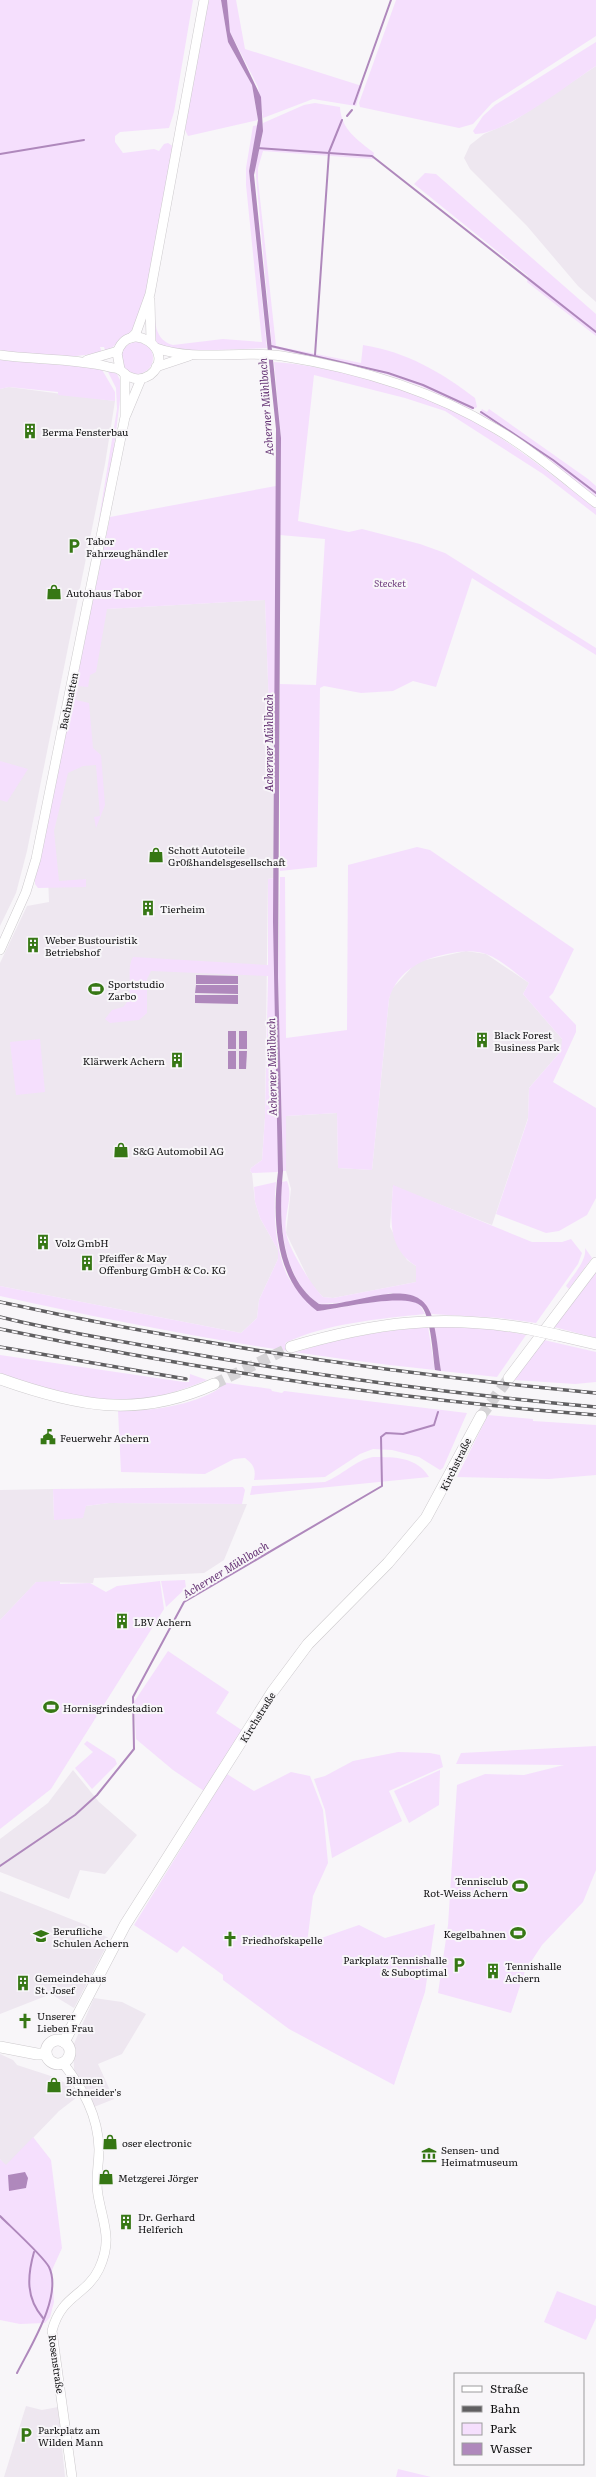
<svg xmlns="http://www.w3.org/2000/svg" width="596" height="2477" font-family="Literata,serif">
	<rect width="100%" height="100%" fill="#f8f6f9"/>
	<g fill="#eee7f0">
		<path d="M596 66V302L578 286 527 226 470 169 464 158 470 145 484 134 512 122Z"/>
		<path d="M9 387 115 401 105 464 27 851 16 893 0 926V389Z"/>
		<path d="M265 600 270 735 275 740 274 878 268 879 265 1117 262 1160 251 1168 250 1171 252 1173 255 1202 260 1218 278 1250V1259L259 1300 257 1318 241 1333 0 1286V963L27 906 49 902 46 828 79 684 106 609Z"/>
		<path d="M466 951 486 954 529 983 523 994 562 1039 563 1044 561 1051 529 1088 528 1118 492 1225 393 1186 390 1227 407 1260 416 1266V1282L333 1298 323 1297 312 1286 286 1233 291 1189 286 1171V1116L337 1113 338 1168 372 1170 389 999 391 990 413 966 421 961Z"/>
		<path d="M53 1489 54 1520 86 1506 109 1503 247 1504 224 1560 204 1573 94 1578 93 1583 36 1582 0 1620V1490Z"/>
		<path d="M73 1770 99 1802 137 1835 105 1874 80 1870 69 1899 0 1872V1839L48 1803Z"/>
		<path d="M0 1891 86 1925 110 1939 74 2008 51 1994 0 2014Z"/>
		<path d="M94 1998 122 2002 146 2014 122 2054 98 2064 114 2099 94 2107 85 2091 59 2111 6 2166 0 2159V2054L13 2060 17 2065 57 2078 75 2089 73 2046Z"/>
		<path d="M26 2406 42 2410 58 2407 65 2477H4Z"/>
	</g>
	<g fill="#f5dffd">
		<path d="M0 0H193L174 112 169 128 120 132 115 136V142L123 153 154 149 159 151 164 144 168 143 174 147 150 278 135 330 106 352 104 347H100L102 353 67 357 0 351Z"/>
		<path d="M207 0H221L228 42 252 85 258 120 188 136 185 130Z"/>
		<path d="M227 0H236L245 49 362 86 356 106 313 99 263 118 258 87 230 32Z"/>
		<path d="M396 0H596V36L492 103 473 124 459 128 360 107 359 103Z"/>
		<path d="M596 42V66C568 84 506 134 475 134L473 131 483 116 495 105Z"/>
		<path d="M315 103 340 107C341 130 358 140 374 153L373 159 263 151 258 168V180L276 346 361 363 363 345C407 352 441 372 475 398L477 407 472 410 420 386 385 374 272 348 255 166 262 138 263 123 304 105Z"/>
		<path d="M258 125 249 171 267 348 190 351 161 348 154 339V305C155 321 154 340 173 345L223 339 262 342 246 185V168L253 126Z"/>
		<path d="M425 173 436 174 596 314V336L527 282 528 276 414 184Z"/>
		<circle cx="137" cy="358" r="16"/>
		<path d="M0 360 101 368 115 392V401L58 395V392L9 387 0 389Z"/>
		<path d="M274 362C322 365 397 384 441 404 497 430 547 471 596 509V515L543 474 445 411 405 398 314 375 298 521 349 532 362 529 420 544 445 553 596 648V655L472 578 436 687 413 681 393 691 361 693 324 686 320 688 317 867 280 871V684L316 685 325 539 280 535 281 438Z"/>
		<path d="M107 370 117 374 122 384 113 455 98 525 117 409 116 388Z"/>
		<path d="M482 409 487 412 489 409 588 479 596 486V498L479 414Z"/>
		<path d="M276 486 275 740 270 735 265 600 107 609 96 672 90 675 88 687 78 686 76 700 89 703 93 748 101 755 105 805 96 828 94 817 100 816 96 765 83 766 68 773 54 831 59 881 86 879V887L38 888 35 884V880L110 517Z"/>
		<path d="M0 761 28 769 7 802 0 800Z"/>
		<path d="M417 847 430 850 574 949 553 993 549 997 576 1025V1032L553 1082 596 1108V1198L587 1215 559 1231 546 1233 496 1214 528 1119 529 1088 561 1051 562 1039 523 994 529 983C516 974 501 959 486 954 475 950 463 951 452 953 424 958 398 969 389 999L372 1170 338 1168 337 1113 286 1116V1171H283L278 977 280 877H285L286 1038 347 1030 348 865Z"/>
		<path d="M274 878 278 1172 252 1173 250 1171 251 1168 262 1160 265 1117 268 976 151 971 147 979V1013L139 1020 110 1023 105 1019 112 1010 123 1007C137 994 124 973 133 957L268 965V879Z"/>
		<path d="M40 1039 45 1092 16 1095 10 1042Z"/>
		<path d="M287 1181C294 1198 283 1215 286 1233 289 1249 311 1285 323 1297L333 1298 416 1282V1266C386 1247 391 1217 393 1185L532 1242H562L571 1239 582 1253 578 1264 536 1323 500 1318 431 1314 427 1306 391 1293 351 1302 319 1304C282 1279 279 1222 282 1182Z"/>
		<path d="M276 1182C273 1211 275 1248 287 1275 293 1287 308 1300 317 1311 339 1309 397 1295 413 1301 419 1303 422 1308 425 1314 379 1319 327 1323 285 1343L297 1352C340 1338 383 1330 428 1327L435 1370C289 1355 143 1328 0 1296V1286L241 1333 257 1318 259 1300 278 1259V1250L260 1218 255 1202 254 1187Z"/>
		<path d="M585 1248 592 1258 569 1289 566 1286C573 1275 587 1261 585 1248Z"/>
		<path d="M596 1272V1338L554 1327Z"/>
		<path d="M434 1326 489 1328 526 1335 497 1377 441 1371Z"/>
		<path d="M544 1340 596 1352V1382L575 1384 514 1380Z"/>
		<path d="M0 1355 184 1382H189L190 1374 207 1380 271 1389 272 1391 282 1393 284 1391 467 1413 443 1468 440 1470 419 1457 392 1450 373 1449 360 1454 325 1477 254 1480C256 1469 254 1465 245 1458L234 1459 205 1474 121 1472 118 1411C151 1411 192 1406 220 1388L207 1380C165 1398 115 1409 70 1397 46 1391 23 1382 0 1374Z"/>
		<path d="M488 1415 533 1419V1421L596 1425V1475L549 1479 457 1477Z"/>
		<path d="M373 1457C395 1457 417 1457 429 1477L250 1495 252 1486 325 1482C343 1475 355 1460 373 1457Z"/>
		<path d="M243 1487 245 1490 242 1504 109 1503 86 1506 83 1518 54 1520 53 1489Z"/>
		<path d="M185 1580 186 1588 166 1607 161 1581Z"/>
		<path d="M60 1581V1584L90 1583 106 1592 117 1586 160 1581 164 1609 51 1789 0 1829V1620L36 1582Z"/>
		<path d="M168 1651 229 1692 216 1713 243 1731 204 1791 173 1770 136 1739 134 1702Z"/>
		<path d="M87 1741 115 1759 117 1764 92 1789 75 1768 93 1752 84 1744Z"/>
		<path d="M596 1746V1870L583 1902 542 1945 525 1971 511 2013 438 1993 448 1925 457 1785 485 1774 524 1775 564 1765 456 1764 461 1753Z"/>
		<path d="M398 1752 430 1753 440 1755 443 1767 389 1791 402 1821 332 1858 325 1810 314 1779 325 1776 353 1761Z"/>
		<path d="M440 1770 439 1805 409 1823 394 1791Z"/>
		<path d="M291 1772 310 1776 323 1810 328 1863 313 1896 307 1943 359 1925 385 1938 435 1924 425 1992 394 2085 289 2029 223 1980V1975L183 1946 177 1953 134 1925 227 1774 254 1791Z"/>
		<path d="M33 2137 51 2160 62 2248 52 2270 54 2302 50 2317 45 2323 20 2324 0 2320V2159L6 2165Z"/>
		<path d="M557 2291 596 2306V2318L586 2340 544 2322Z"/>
		<path d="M398 2469 431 2477H396Z"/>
	</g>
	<g fill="#af88bc">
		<path d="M221 0H227L230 32 261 97 263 131 254 175 281 438 278 977 283 1171C279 1214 278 1276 319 1304 351 1308 416 1272 431 1314 437 1332 438 1353 441 1371L435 1370C433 1356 431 1319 422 1307 409 1291 338 1309 317 1311 275 1280 272 1219 278 1172L273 922 276 429 249 171 258 120 252 85 228 42Z"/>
		<path d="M196 975 238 976V984H196Z"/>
		<path d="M196 985H238V994L195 993Z"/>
		<path d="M195 995H238V1004L195 1003Z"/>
		<rect x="228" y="1031" width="8" height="18"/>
		<rect x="239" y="1031" width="8" height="18"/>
		<rect x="228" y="1051" width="8" height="18"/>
		<path d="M239 1051H247L246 1069H239Z"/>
		<path d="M25 2172 28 2178 26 2188 9 2191 8 2175Z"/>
	</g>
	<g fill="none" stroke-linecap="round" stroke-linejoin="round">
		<g stroke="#af88bc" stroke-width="2">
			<path d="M354 104 391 0"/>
			<path d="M347 116 352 110"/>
			<path d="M257 148 372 156 596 332"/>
			<path d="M0 154 84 140"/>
			<path d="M271 346 388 373 423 385 473 408"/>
			<path d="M315 355 329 152 342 120"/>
			<path d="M481 412 553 460 596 493"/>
			<path d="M0 1866 75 1815 97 1795 134 1749 133 1697 184 1602 382 1486 381 1437 386 1433 403 1434 434 1425 438 1412"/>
			<path d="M0 2216C11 2227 43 2256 49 2267 63 2296 30 2347 17 2373"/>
			<path d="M34 2252C27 2277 26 2298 43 2318"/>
		</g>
		<g stroke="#d6d4d7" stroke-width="11" stroke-dasharray="11 5.5" stroke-linecap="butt">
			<path d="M214 1384 291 1347"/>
			<path d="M481 1416 509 1378"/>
		</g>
		<defs>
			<g id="minor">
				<path d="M150 300 151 342"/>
				<path d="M131 338 136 333 150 294 204 0"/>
				<path d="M156 348C196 362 240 350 282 356 358 368 430 389 496 429 532 450 564 478 596 503"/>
				<path d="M0 355C36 360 73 358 109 367 112 368 118 368 120 370 124 372 125 376 130 377 136 380 144 379 150 375 179 352 129 316 117 353L120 369"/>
				<path d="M87 360 118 351"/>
				<path d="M156 367 189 356"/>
				<path d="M126 415 141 379"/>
				<path d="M0 950 26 892 36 859 125 417V374"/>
				<path d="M63 2063C83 2089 98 2115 99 2149 99 2164 95 2180 98 2195 103 2224 113 2239 99 2269 86 2296 61 2295 52 2331L72 2477"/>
			</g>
			<g id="major">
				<path d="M557 1335 596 1344"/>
				<path d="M291 1347C376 1322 441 1314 529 1329"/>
				<path d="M509 1378 596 1263"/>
				<path d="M0 1379C76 1406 137 1419 214 1384"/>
				<circle cx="58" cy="2052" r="12"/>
				<path d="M64 2042 125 1925 273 1691 308 1644 388 1563 426 1518 481 1416"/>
				<path d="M0 2047 37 2054H46"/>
			</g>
		</defs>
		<use href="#minor" stroke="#cdcacd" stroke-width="10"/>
		<use href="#major" stroke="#cdcacd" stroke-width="12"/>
		<use href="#minor" stroke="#fff" stroke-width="9"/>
		<use href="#major" stroke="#fff" stroke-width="11"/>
		<defs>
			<g id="rail">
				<path d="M0 1302C197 1345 396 1374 596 1393"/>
				<path d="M0 1317C56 1331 113 1340 170 1350 311 1375 453 1394 596 1407"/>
				<path d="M0 1329C197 1370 395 1399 596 1415"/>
				<path d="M0 1347 186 1379"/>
			</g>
		</defs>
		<use href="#rail" stroke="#605f61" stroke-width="3.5"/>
		<use href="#rail" stroke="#f8f6f9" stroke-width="2" stroke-dasharray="6" stroke-linecap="butt"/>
		<defs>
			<path id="major-bridge" d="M529 1329 557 1335"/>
		</defs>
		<use href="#major-bridge" stroke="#cdcacd" stroke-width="12" stroke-linecap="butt"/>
		<use href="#major-bridge" stroke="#fff" stroke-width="11"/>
	</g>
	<defs>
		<symbol id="building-bare" viewBox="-9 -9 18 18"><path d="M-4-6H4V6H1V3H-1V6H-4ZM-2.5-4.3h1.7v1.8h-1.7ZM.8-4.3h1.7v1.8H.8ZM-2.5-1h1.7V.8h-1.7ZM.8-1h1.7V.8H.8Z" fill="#367714" stroke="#f8f6f9" stroke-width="2.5" paint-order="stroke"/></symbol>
		<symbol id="parking-bare" viewBox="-9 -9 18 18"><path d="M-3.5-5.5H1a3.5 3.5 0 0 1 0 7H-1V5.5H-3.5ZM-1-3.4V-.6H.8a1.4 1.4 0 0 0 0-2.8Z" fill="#367714" stroke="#f8f6f9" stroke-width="2.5" paint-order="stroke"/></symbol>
		<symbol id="shop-bare" viewBox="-9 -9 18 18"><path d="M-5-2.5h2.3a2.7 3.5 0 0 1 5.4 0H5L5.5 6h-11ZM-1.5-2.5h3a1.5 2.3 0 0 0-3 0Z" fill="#367714" stroke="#f8f6f9" stroke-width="2.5" paint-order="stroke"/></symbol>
		<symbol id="stadium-bare" viewBox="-9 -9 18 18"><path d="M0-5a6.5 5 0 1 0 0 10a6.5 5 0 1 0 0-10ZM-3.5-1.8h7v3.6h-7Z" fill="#367714" stroke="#f8f6f9" stroke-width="2.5" paint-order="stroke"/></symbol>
		<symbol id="civic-bare" viewBox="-9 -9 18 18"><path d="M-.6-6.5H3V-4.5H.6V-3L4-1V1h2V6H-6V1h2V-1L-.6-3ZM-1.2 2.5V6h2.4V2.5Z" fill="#367714" stroke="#f8f6f9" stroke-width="2.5" paint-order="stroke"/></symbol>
		<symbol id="school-bare" viewBox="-9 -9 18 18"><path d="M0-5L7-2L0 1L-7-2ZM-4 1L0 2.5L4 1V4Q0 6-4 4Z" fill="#367714" stroke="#f8f6f9" stroke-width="2.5" paint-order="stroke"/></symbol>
		<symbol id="church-bare" viewBox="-9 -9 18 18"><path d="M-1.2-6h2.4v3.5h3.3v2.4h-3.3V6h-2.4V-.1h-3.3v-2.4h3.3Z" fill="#367714" stroke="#f8f6f9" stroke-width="2.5" paint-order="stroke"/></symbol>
		<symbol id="museum-bare" viewBox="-9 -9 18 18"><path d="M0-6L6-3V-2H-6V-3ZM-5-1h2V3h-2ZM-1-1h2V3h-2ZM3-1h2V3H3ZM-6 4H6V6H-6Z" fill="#367714" stroke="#f8f6f9" stroke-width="2.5" paint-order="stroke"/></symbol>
	</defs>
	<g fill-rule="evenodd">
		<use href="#building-bare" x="19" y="420" width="22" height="22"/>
		<use href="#parking-bare" x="63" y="535" width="22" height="22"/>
		<use href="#shop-bare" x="43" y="581" width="22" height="22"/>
		<use href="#shop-bare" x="145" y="844" width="22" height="22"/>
		<use href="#building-bare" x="137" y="897" width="22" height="22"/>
		<use href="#building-bare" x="22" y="934" width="22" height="22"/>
		<use href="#stadium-bare" x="85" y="978" width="22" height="22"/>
		<use href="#building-bare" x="471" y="1029" width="22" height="22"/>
		<use href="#building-bare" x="166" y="1049" width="22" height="22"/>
		<use href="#shop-bare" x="110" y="1139" width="22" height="22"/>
		<use href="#building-bare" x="32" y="1231" width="22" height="22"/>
		<use href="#building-bare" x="76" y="1252" width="22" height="22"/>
		<use href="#civic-bare" x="37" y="1426" width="22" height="22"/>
		<use href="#building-bare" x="111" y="1610" width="22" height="22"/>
		<use href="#stadium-bare" x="40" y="1696" width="22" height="22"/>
		<use href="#stadium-bare" x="509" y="1875" width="22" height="22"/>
		<use href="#stadium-bare" x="507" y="1922" width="22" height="22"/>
		<use href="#school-bare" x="30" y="1925" width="22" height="22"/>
		<use href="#church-bare" x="219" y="1928" width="22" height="22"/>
		<use href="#parking-bare" x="448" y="1954" width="22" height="22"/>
		<use href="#building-bare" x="482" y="1960" width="22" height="22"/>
		<use href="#building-bare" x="12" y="1972" width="22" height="22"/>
		<use href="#church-bare" x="14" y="2010" width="22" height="22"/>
		<use href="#shop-bare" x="43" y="2074" width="22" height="22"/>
		<use href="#shop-bare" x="99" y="2131" width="22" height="22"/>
		<use href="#museum-bare" x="418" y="2144" width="22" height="22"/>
		<use href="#shop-bare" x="95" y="2166" width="22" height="22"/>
		<use href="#building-bare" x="115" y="2211" width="22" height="22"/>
		<use href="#parking-bare" x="15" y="2424" width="22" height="22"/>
	</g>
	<g text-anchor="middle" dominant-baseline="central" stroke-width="4" stroke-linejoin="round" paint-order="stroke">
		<g font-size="10" fill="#131314" stroke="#f8f6f9" text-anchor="start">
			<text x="42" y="431">Berma Fensterbau</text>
			<text x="86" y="540">Tabor<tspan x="86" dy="12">Fahrzeughändler</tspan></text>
			<text x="66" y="592">Autohaus Tabor</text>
			<text x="168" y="849">Schott Autoteile<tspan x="168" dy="12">Gr0ßhandelsgesellschaft</tspan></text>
			<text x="160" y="908">Tierheim</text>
			<text x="45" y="939">Weber Bustouristik<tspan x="45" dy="12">Betriebshof</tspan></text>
			<text x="108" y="983">Sportstudio<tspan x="108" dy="12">Zarbo</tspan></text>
			<text x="494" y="1034">Black Forest<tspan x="494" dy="12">Business Park</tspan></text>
			<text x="165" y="1060" text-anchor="end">Klärwerk Achern</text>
			<text x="133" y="1150">S&amp;G Automobil AG</text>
			<text x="55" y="1242">Volz GmbH</text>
			<text x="99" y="1257">Pfeiffer &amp; May<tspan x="99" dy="12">Offenburg GmbH &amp; Co. KG</tspan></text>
			<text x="60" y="1437">Feuerwehr Achern</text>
			<text x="134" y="1621">LBV Achern</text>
			<text x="63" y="1707">Hornisgrindestadion</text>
			<text x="508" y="1880" text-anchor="end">Tennisclub<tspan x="508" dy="12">Rot-Weiss Achern</tspan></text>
			<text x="53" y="1930">Berufliche<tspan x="53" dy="12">Schulen Achern</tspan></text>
			<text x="506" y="1933" text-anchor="end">Kegelbahnen</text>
			<text x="242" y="1939">Friedhofskapelle</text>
			<text x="447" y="1959" text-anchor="end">Parkplatz Tennishalle<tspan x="447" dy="12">&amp; Suboptimal</tspan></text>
			<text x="505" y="1965">Tennishalle<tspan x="505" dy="12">Achern</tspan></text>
			<text x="35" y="1977">Gemeindehaus<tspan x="35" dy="12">St. Josef</tspan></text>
			<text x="37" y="2015">Unserer<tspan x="37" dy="12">Lieben Frau</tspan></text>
			<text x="66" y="2079">Blumen<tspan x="66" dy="12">Schneider's</tspan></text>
			<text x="122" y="2142">oser electronic</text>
			<text x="441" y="2149">Sensen- und<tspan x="441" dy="12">Heimatmuseum</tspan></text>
			<text x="118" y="2177">Metzgerei Jörger</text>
			<text x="138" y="2216">Dr. Gerhard<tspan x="138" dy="12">Helferich</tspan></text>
			<text x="38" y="2429">Parkplatz am<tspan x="38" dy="12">Wilden Mann</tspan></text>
		</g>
		<g font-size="10" font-style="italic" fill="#6d3b7c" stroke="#f8f6f9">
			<text x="390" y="582">Stecket</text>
		</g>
		<g font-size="10" fill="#131314" stroke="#f8f6f9">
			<text transform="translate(68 701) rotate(-78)">Bachmatten</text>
			<text transform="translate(455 1464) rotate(-64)">Kirchstraße</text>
			<text transform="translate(257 1717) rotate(-58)">Kirchstraße</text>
			<text transform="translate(57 2364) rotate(82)">Rosenstraße</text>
		</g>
		<g font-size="11" font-style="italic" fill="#663475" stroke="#f8f6f9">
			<text transform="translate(265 407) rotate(-94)">Acherner Mühlbach</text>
			<text transform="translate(268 743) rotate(-90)">Acherner Mühlbach</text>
			<text transform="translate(271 1067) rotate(-91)">Acherner Mühlbach</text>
			<text transform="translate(225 1569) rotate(-31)">Acherner Mühlbach</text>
		</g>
	</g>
	<rect x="454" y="2373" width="130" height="92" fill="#f8f6f9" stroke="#9c9b9d"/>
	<rect x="462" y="2386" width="20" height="6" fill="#ffffff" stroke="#9c9b9d"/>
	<text x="490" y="2393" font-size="12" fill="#131314">Straße</text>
	<rect x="462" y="2406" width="20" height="6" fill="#605f61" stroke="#9c9b9d"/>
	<text x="490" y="2413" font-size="12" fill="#131314">Bahn</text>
	<rect x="462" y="2423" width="20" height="12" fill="#f5dffd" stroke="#9c9b9d"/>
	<text x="490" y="2433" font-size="12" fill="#131314">Park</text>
	<rect x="462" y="2443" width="20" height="12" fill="#af88bc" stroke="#9c9b9d"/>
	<text x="490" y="2453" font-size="12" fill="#131314">Wasser</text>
</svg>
